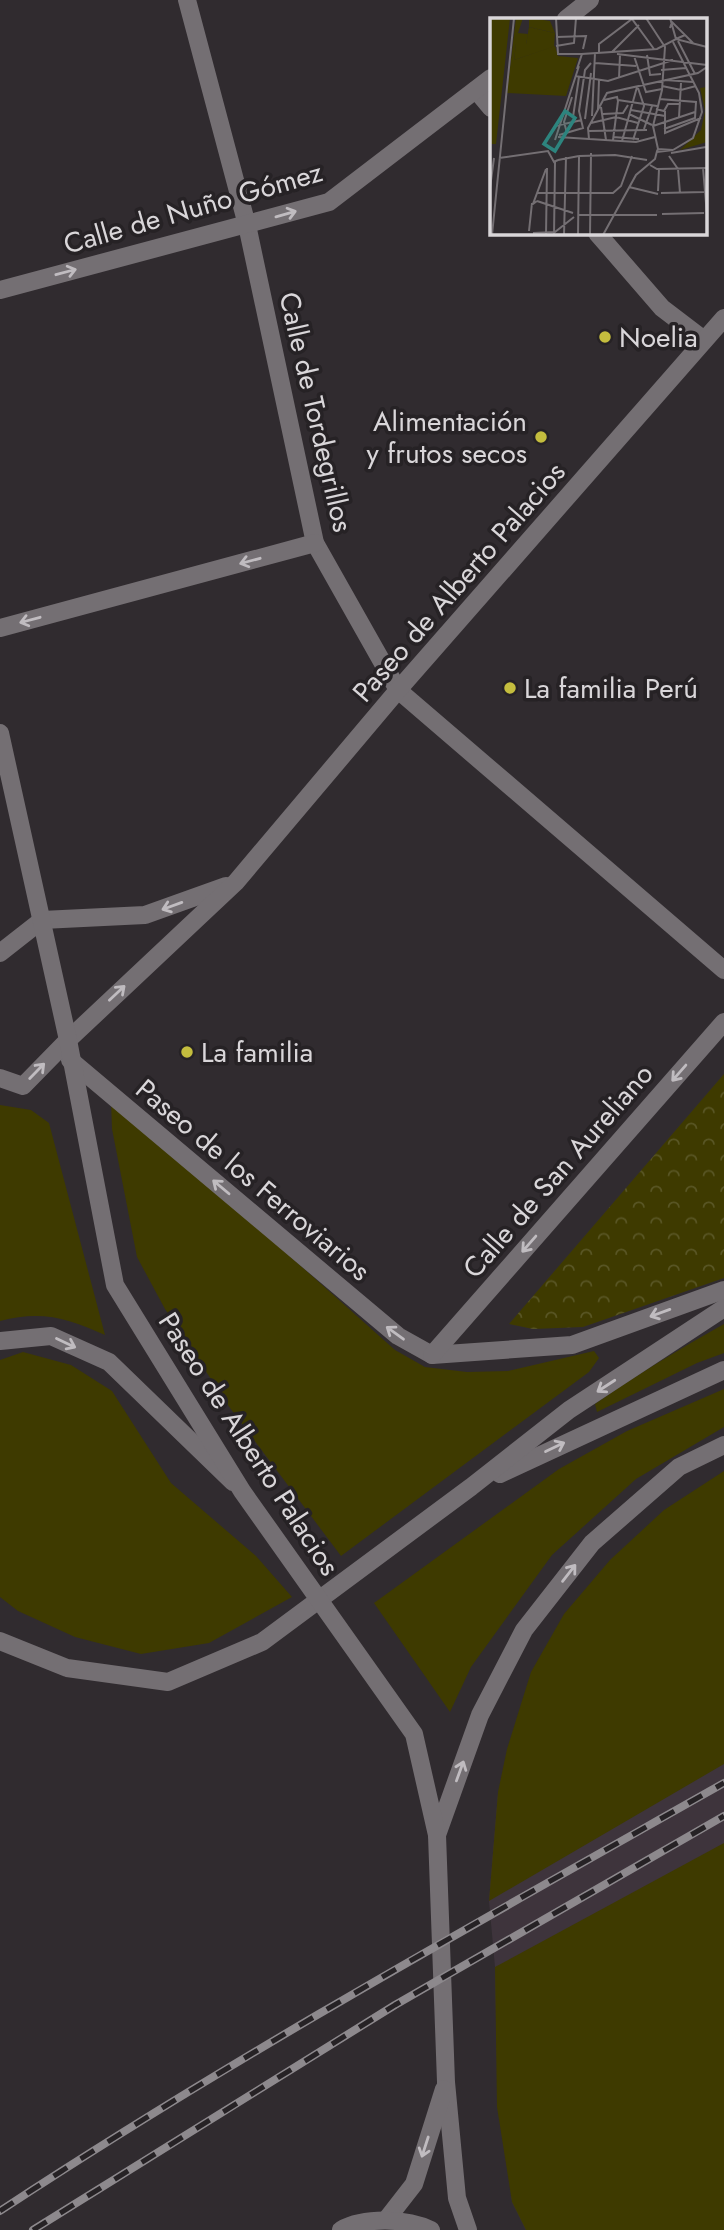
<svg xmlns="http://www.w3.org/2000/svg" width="724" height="2230" font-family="Jost,sans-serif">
	<defs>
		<pattern id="park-crowns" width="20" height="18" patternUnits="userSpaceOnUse" patternTransform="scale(1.75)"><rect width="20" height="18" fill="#3e3a00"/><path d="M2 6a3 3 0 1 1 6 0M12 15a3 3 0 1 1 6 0" fill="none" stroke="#595625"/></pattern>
	</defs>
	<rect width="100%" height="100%" fill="#302b2f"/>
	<path fill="#3e343c" d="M724 1668V2230H526L512 2202 497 2073 495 1967 489 1901 498 1793Z"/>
	<g fill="#3e3a00">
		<path d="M111 1101 190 1167 395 1350 425 1367 467 1372 508 1371 594 1351 599 1358 589 1372 341 1556 230 1408 165 1309 137 1257 112 1129Z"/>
		<path d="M0 1105 31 1110 49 1123 105 1335C68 1318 41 1310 0 1321Z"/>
		<path d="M724 1324V1353L697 1363 597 1412 595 1404C637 1375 679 1349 724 1324Z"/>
		<path d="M23 1352 71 1365 112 1391 171 1483 256 1556 292 1597 209 1643 141 1654 75 1637 18 1611 0 1597V1360Z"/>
		<path d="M724 1389V1427L636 1479 552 1555 471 1667 450 1712 374 1603 559 1469 627 1431Z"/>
		<path d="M724 1471V1764L489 1901 498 1792 507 1749 531 1672 564 1614 610 1560 664 1510Z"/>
		<path d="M724 1843V2230H526L512 2202 497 2107 495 1967Z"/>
	</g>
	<path fill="url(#park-crowns)" d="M724 1074V1278L583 1327 533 1329 509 1324Z"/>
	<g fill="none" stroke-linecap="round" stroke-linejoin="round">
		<g stroke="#746f73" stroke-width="18">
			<path d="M187 0 247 225 315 543 398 690 724 970"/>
			<path d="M566 19 590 0"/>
			<path d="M476 90 491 108"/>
			<path d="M597 233 662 308 704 340"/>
			<path d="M0 290 329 202 491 78"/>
			<path d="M0 628 315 543"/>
			<path d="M0 953 42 920 145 915 226 886"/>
			<path d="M70 1060 398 1336 432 1355 572 1345 724 1290"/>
			<path d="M0 1078 23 1086 68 1040 236 882 398 690 724 318"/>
			<path d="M0 1341 51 1336 109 1362 233 1482"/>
			<path d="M432 1355 724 1022"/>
			<path d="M500 1474 724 1370"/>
			<path d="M0 1641 67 1668 168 1682 262 1642 471 1487 569 1410 724 1308"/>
			<path d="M437 1835 480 1715 524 1630 592 1543 679 1467 724 1445"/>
		</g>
		<g stroke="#746f73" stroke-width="18">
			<path d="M0 733 68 1040 115 1285 242 1491 414 1734 437 1835 446 2082 457 2198 468 2230"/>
			<path d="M386 2220 414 2184 444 2089"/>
			<path d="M341 2230C364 2217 407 2218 431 2230"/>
		</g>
		<defs>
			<g id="rail">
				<path d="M0 2211C234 2057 480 1921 724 1783"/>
				<path d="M33 2230 395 2005 724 1816"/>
			</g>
		</defs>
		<use href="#rail" stroke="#8d898d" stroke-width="8"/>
		<use href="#rail" stroke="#262225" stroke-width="5" stroke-dasharray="16" stroke-linecap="butt"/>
	</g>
	<defs><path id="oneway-shaft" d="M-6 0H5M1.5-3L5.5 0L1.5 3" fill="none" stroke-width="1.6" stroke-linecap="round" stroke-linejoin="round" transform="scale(1.75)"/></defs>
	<g stroke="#c0bcc0">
		<use href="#oneway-shaft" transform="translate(286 214) rotate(-16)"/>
		<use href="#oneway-shaft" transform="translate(66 272) rotate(-15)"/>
		<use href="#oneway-shaft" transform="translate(250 561) rotate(165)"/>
		<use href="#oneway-shaft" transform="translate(30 620) rotate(165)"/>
		<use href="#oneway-shaft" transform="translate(172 906) rotate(160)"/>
		<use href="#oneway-shaft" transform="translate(117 993) rotate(-43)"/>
		<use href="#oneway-shaft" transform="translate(37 1071) rotate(-46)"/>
		<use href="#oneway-shaft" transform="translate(679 1073) rotate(131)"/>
		<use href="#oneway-shaft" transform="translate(221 1187) rotate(-140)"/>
		<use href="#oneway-shaft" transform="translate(529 1244) rotate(131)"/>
		<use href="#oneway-shaft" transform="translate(660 1313) rotate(160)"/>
		<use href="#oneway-shaft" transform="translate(395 1333) rotate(-144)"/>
		<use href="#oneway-shaft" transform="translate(66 1343) rotate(25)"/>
		<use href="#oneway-shaft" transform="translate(606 1386) rotate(147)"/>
		<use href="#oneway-shaft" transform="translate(555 1447) rotate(-26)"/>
		<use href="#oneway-shaft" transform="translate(569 1573) rotate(-52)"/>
		<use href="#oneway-shaft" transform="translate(460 1771) rotate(-70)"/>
		<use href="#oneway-shaft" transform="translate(425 2147) rotate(108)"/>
	</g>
	<g fill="#c4bd3e" stroke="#262225" stroke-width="2.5">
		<circle cx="605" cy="337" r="7"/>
		<circle cx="541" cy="437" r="7"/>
		<circle cx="510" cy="688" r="7"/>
		<circle cx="187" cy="1052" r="7"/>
	</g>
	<g text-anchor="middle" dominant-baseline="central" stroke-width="7" stroke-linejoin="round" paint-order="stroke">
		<g font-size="28" fill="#d9d6d9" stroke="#262225">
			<text transform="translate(193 208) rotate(-16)">Calle de Nuño Gómez</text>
			<text transform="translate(316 412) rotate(77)">Calle de Tordegrillos</text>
			<text transform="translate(459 582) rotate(-49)">Paseo de Alberto Palacios</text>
			<text transform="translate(558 1171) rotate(-49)">Calle de San Aureliano</text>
			<text transform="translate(253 1180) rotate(40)">Paseo de los Ferroviarios</text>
			<text transform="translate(249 1444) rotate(57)">Paseo de Alberto Palacios</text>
		</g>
		<g font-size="28" fill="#d9d6d9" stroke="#262225" text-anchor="start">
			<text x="619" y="337">Noelia</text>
			<text x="527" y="421" text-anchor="end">Alimentación<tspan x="527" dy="32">y frutos secos</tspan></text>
			<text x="524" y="688">La familia Perú</text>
			<text x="201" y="1052">La familia</text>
		</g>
	</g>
	<g transform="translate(490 18)">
		<rect width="217" height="217" fill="#302b2f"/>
		<path d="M0 0H20L6 126H0ZM39 9 65 15 64 29 24 42 26 25 36 26ZM217 69V124L190 132 211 112 215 93 210 70Z" fill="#3e3a00"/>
		<path d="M26 0H33L28 15 38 16 36 26H26L24 42 65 28 68 38 88 40 76 78 17 75ZM39 0 60 3 65 15 39 9Z" fill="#3e3a00"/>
		<path fill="none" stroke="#746f73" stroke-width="2" d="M66 0 68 36H92M156 0 175 29 172 72 163 108 168 131M180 0 186 21 195 17M180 10 182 4 203 25M67 19 96 18 93 31M188 23 205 56M183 24 209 75 212 94 203 120 183 132M66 28 84 25 86 0M122 34 149 7M109 35V26L142 1 164 31M127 36 217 47M157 37 160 57 171 56M144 38 156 74 172 71M105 45 146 48M87 51 92 36 167 31 186 21 217 29M171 52 196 50M85 58 118 63 183 42M129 60 130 37M175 62 203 64M172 68 191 72 206 68M169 81 206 84 205 100 174 111M114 82 127 79 128 83 123 122M128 82 167 88M111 89 116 122M108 91 109 62M166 91 174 93 178 86H190M141 92 175 98M175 93V115L211 100M113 96 133 95 138 87M139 96 162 107M102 98 105 35M83 99 89 59M189 99 191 65M95 101 101 55M101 105 126 99 148 105M65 108 92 102M163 108 205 94M154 111 162 88M99 113 157 112M77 115 74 104 82 79M69 117 93 110 89 93 95 52 101 45M68 119 146 124 165 119M123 119 149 121M99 121 98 110 117 75 208 55 217 49M65 122 89 48M143 122 154 88 148 70M132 123 147 69M181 135 216 129M89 138 125 137 157 142M179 138 188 151 190 175M9 140 58 133 64 144 68 142M68 142 89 138M160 147 167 151 217 150M213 150 217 197M139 169 168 176M0 170 4 140M168 173 169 151M47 175H123L131 168 142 138M171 175 214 174M47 183 43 186 56 151M47 183 83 195M172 196 214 195M88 197H167M39 213 42 185M43 215 65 214 84 199M2 217 24 0M56 217 57 150M64 217 65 144M74 217 76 139M88 217 89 139M100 217 101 135M113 217 146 157 165 141 167 133 168 131 183 132 167 134"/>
		<path fill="#2d847e" fill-opacity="0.15" stroke="#2d847e" stroke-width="3.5" d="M75 93 85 100 65 133 54 126Z"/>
		<rect width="217" height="217" fill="none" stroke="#d9d6d9" stroke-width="3.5"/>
	</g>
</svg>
